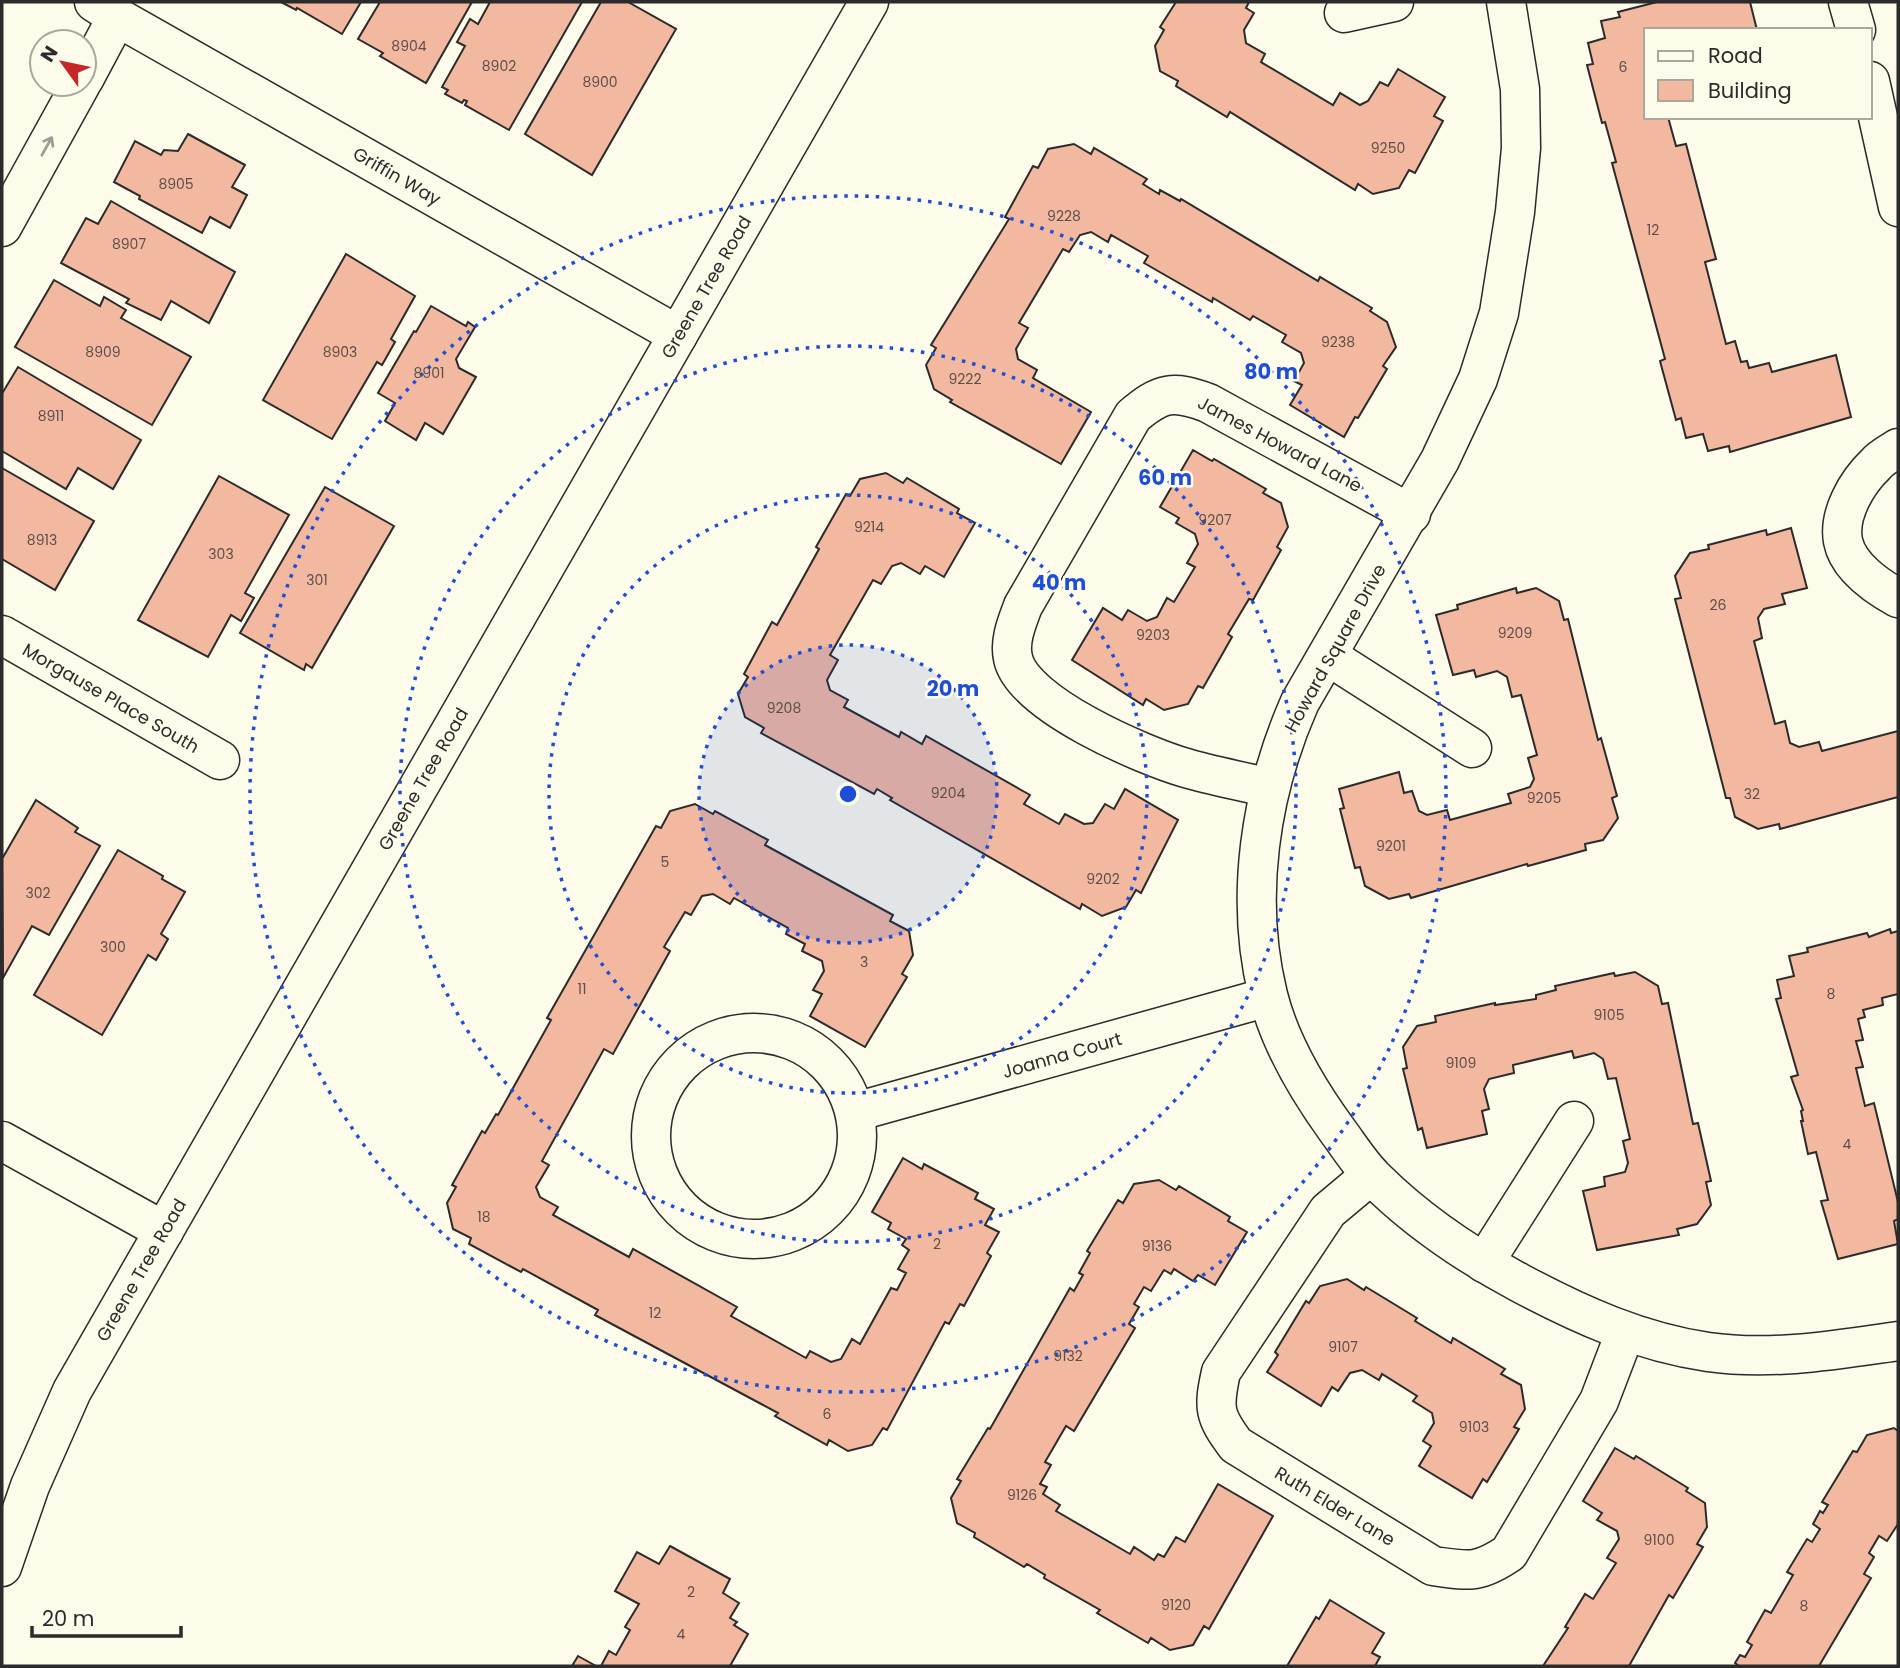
<svg xmlns="http://www.w3.org/2000/svg" width="1900" height="1668" font-family="Poppins,sans-serif">
	<rect width="100%" height="100%" fill="#fdfbea"/>
	<g fill="#f2b8a0" stroke="#2b2b2b" stroke-width="2">
		<path d="M281 2H361L342 34 297 8 296 10Z"/>
		<path d="M380 2H472L426 83 380 56 383 53 358 39Z"/>
		<path d="M490 2H582L509 130 465 105 467 101 464 100 462 103 445 94 448 90 442 87 465 46 457 42 470 19 478 24Z"/>
		<path d="M601 2H628L676 29 592 175 525 134Z"/>
		<path d="M1176 2H1249L1246 8 1254 13 1244 30 1246 43 1265 54 1261 62 1333 105 1340 93 1360 105 1368 101 1380 82 1388 86 1398 69 1445 97 1434 116 1443 121 1415 173 1409 170 1399 188 1373 194 1358 184 1355 190 1230 112 1227 117 1176 86 1178 81 1160 71 1155 46 1164 30 1160 27Z"/>
		<path d="M1657 2H1750L1757 30H1646V117H1668L1676 146 1686 144 1716 259 1705 262 1726 344 1735 341 1741 362 1747 361 1749 368 1769 363 1772 372 1836 355 1851 417 1730 452 1729 446 1708 451 1703 434 1686 438 1681 418 1676 420 1660 361 1665 359 1612 163 1616 162 1605 122 1602 123 1587 65 1593 64 1588 43 1605 38 1601 21 1620 17 1618 12Z"/>
		<path d="M188 134 245 165 232 187 247 195 230 228 210 217 202 233 139 199 140 196 114 182 135 141 161 155 164 150 178 151Z"/>
		<path d="M1074 144 1091 154 1094 148 1147 179 1143 184 1159 194 1160 190 1180 201 1181 199 1318 281 1320 277 1372 308 1370 311 1387 322 1396 347 1383 366 1387 369 1358 418 1355 417 1344 437 1290 405 1302 385 1294 381 1304 363 1301 353 1282 342 1286 335 1253 316 1250 320 1213 298 1212 302 1144 263 1148 256 1111 235 1108 242 1091 232 1080 235 1069 252 1063 249 1019 323 1028 328 1016 349 1018 359 1037 370 1033 378 1091 412 1061 464 950 402 952 400 934 389 926 365 936 348 931 345 1009 219 1005 217 1033 166 1038 168 1048 149Z"/>
		<path d="M111 201 235 272 209 323 171 301 161 320 126 303 129 299 61 263 86 218 98 224Z"/>
		<path d="M346 254 415 296 391 339 395 342 382 365 377 362 332 439 263 400Z"/>
		<path d="M54 280 100 306 104 297 126 310 121 318 191 357 152 425 15 347Z"/>
		<path d="M431 306 466 326 468 322 475 327 456 359 459 368 476 377 443 434 425 423 416 440 385 421 395 403 378 393 414 331 416 332Z"/>
		<path d="M18 367 141 440 113 489 78 468 66 489 2 451V391L3 392Z"/>
		<path d="M1193 450 1212 461 1214 459 1266 489 1263 493 1281 503 1288 527 1277 547 1281 550 1253 600 1249 599 1228 634 1232 637 1203 688 1198 686 1188 704 1164 710 1146 699 1143 705 1072 660 1103 608 1122 620 1128 610 1147 621 1157 617 1167 598 1174 602 1195 567 1187 563 1198 544 1195 534 1176 523 1179 518 1160 507Z"/>
		<path d="M2 468 94 521 55 590 2 559Z"/>
		<path d="M886 473 903 483 907 478 959 509 957 513 975 523 944 577 925 566 920 574 901 563 892 566 881 584 873 580 830 655 838 660 827 680 830 690 848 700 844 707 899 737 901 732 922 744 926 736 1030 795 1024 804 1059 824 1065 814 1084 824 1093 823 1105 804 1114 809 1125 789 1178 820 1141 893 1136 890 1126 907 1102 916 1082 904 1080 909 890 800 892 798 877 789 874 794 761 733 764 728 745 717 738 694 748 677 744 674 772 622 777 625 819 549 816 547 846 494 850 496 860 479Z"/>
		<path d="M219 476 289 515 245 593 254 598 241 621 231 615 208 657 138 620Z"/>
		<path d="M325 487 394 526 312 668 306 664 304 670 240 633Z"/>
		<path d="M1791 528 1807 588 1782 594 1785 604 1764 609 1758 618 1762 638 1754 641 1775 724 1785 721 1790 743 1799 747 1819 742 1822 751 1898 731V797L1780 829 1779 824 1758 829 1735 817 1730 798H1726L1675 599 1681 598 1675 576 1690 553 1709 549 1708 545 1766 530 1767 535Z"/>
		<path d="M1516 588 1517 593 1536 588 1559 601 1564 620 1568 619 1598 740 1601 738 1617 796 1612 798 1618 818 1603 840 1585 844 1586 850 1528 866 1527 864 1411 898 1409 894 1389 899 1365 886 1360 867 1355 868 1340 809 1344 808 1339 789 1399 772 1404 793 1412 791 1419 811 1427 815 1447 810 1450 820 1511 803 1508 794 1530 787 1534 779 1528 758 1537 755 1521 695 1512 697 1507 677 1497 671 1476 677 1474 670 1453 675 1436 615 1458 609 1457 605Z"/>
		<path d="M36 800 78 828 75 832 100 846 49 935 32 926 3 978 2 859Z"/>
		<path d="M695 804 713 814 715 811 768 840 765 845 893 915 890 921 909 931 913 955 902 974 907 977 865 1047 810 1016 822 994 813 990 824 971 822 961 802 951 805 944 786 934 788 928 734 898 730 904 713 894 702 896 691 915 685 912 664 947 670 951 613 1054 604 1049 542 1161 549 1165 536 1187 540 1197 558 1207 553 1215 629 1257 633 1249 737 1307 731 1316 806 1358 810 1351 831 1362 841 1359 852 1339 860 1344 891 1288 897 1290 906 1273 898 1269 909 1250 902 1245 906 1239 888 1229 891 1223 872 1212 903 1158 922 1169 924 1164 978 1193 975 1199 994 1209 985 1225 999 1232 987 1253 991 1256 964 1306 960 1304 949 1324 945 1322 887 1430 883 1428 872 1445 848 1451 829 1440 827 1445 775 1416 778 1413 595 1315 598 1310 523 1269 521 1272 469 1244 471 1238 453 1229 447 1203 456 1187 452 1185 482 1131 485 1133 496 1114 498 1115 551 1020 547 1018 656 826 661 828 670 811Z"/>
		<path d="M118 850 163 876 162 879 185 892 161 934 168 939 156 960 148 955 102 1035 34 995Z"/>
		<path d="M1890 929 1891 933 1898 931V994L1882 998 1883 1005 1863 1010 1865 1017 1858 1019 1863 1040 1856 1041 1863 1067 1856 1068 1865 1106 1874 1103 1898 1202V1219L1894 1221 1898 1244 1838 1259 1821 1201 1828 1200 1816 1152 1808 1154 1801 1121H1803L1801 1111 1803 1110 1791 1077 1798 1075 1776 999 1781 998 1777 980 1794 976 1789 956 1808 952 1807 948 1867 933 1869 937Z"/>
		<path d="M1635 972 1658 986 1662 1004 1668 1003 1693 1124 1698 1123 1711 1181 1706 1182 1711 1205 1697 1224 1677 1229 1679 1235 1597 1250 1583 1191 1605 1186 1604 1177 1625 1172 1628 1163 1623 1141 1630 1139 1616 1078 1608 1079 1603 1059 1594 1053 1574 1058 1572 1051 1513 1065 1514 1073 1489 1079 1484 1089 1489 1109 1482 1111 1487 1134 1427 1148 1422 1128 1418 1130 1403 1069 1407 1068 1403 1047 1417 1026 1436 1022 1435 1016 1495 1003V1005L1536 999V995L1556 990 1555 986 1614 973 1615 976Z"/>
		<path d="M1159 1180 1176 1190 1179 1186 1230 1217 1228 1221 1247 1232 1215 1285 1198 1275 1193 1281 1174 1269 1171 1274 1164 1270 1151 1291 1144 1287 1134 1304 1139 1307 1129 1324 1135 1328 1074 1431 1066 1426 1045 1462 1051 1465 1040 1484 1047 1487 1043 1494 1060 1505 1056 1511 1130 1554 1134 1547 1154 1560 1158 1554 1164 1557 1176 1537 1185 1542 1218 1484 1273 1516 1209 1629 1204 1626 1193 1645 1170 1650 1151 1638 1148 1643 1097 1613 1100 1610 1044 1578 1045 1575 1027 1564 1024 1567 974 1537 975 1533 957 1523 951 1498 961 1481 957 1479 988 1428 990 1429 1070 1288 1074 1291 1083 1275 1079 1273 1090 1253 1087 1251 1118 1200 1123 1203 1134 1184Z"/>
		<path d="M1347 1279 1364 1290 1366 1287 1417 1318 1415 1321 1451 1343 1453 1338 1505 1369 1501 1374 1521 1385 1525 1409 1514 1427 1519 1429 1487 1482 1483 1479 1472 1498 1419 1466 1431 1446 1423 1441 1434 1423 1432 1413 1413 1401 1417 1396 1382 1374 1379 1380 1362 1370 1350 1373 1338 1391 1332 1387 1321 1406 1267 1372 1278 1355 1275 1352 1306 1301 1309 1303 1320 1286Z"/>
		<path d="M1894 1428 1898 1431V1524L1887 1541 1879 1536 1869 1553 1874 1557 1864 1574 1871 1578 1819 1666H1739L1735 1663 1740 1655 1745 1657 1752 1645 1747 1642 1765 1610 1771 1613 1793 1575 1787 1572 1807 1539 1812 1542 1820 1529 1813 1524 1820 1511 1823 1513 1828 1505 1822 1502 1853 1451 1857 1452 1867 1435Z"/>
		<path d="M1615 1448 1634 1459 1636 1456 1688 1488 1686 1491 1705 1503 1707 1527 1697 1544 1703 1547 1673 1598 1669 1595 1629 1666H1543L1568 1628 1565 1627 1585 1594 1593 1599 1616 1563 1607 1558 1619 1539 1617 1531 1597 1520 1602 1513 1583 1501Z"/>
		<path d="M670 1546 730 1579 723 1593 739 1603 730 1618 737 1622 734 1625 748 1634 730 1666H601L609 1651 616 1655 630 1630 625 1627 639 1604 615 1591 637 1552 659 1564Z"/>
		<path d="M1330 1600 1384 1633 1372 1653 1380 1657 1375 1666H1287L1316 1617 1319 1619Z"/>
		<path d="M578 1656 596 1666H572Z"/>
	</g>
	<g fill="none" stroke-linecap="round" stroke-linejoin="round">
		<defs>
			<g id="minor">
				<path d="M94 2 117 17 678 335"/>
				<path d="M1506 2 1520 89 1521 148 1515 212 1499 313 1478 379 1440 460 1300 702C1260 792 1244 898 1268 995 1280 1044 1308 1090 1337 1130 1349 1146 1360 1164 1374 1178 1417 1221 1466 1254 1520 1283 1580 1315 1640 1342 1708 1352 1772 1361 1835 1350 1898 1341"/>
				<path d="M1848 2 1856 30"/>
				<path d="M1344 13 1394 2"/>
				<path d="M84 79 117 17"/>
				<path d="M1870 81 1898 207"/>
				<path d="M2 227 81 84"/>
				<path d="M1898 448C1891 453 1882 457 1876 464 1857 482 1838 514 1843 541 1848 567 1878 587 1898 598"/>
				<path d="M2 635 220 760"/>
				<path d="M1328 656 1472 748"/>
				<path d="M1269 788C1242 781 1213 776 1186 768 1144 756 1022 704 1013 658 1009 641 1017 622 1023 606L1133 416C1161 392 1173 390 1208 403L1411 514"/>
				<circle cx="754" cy="1136" r="103"/>
				<path d="M855 1112 1268 997"/>
				<path d="M2 1141 164 1231"/>
				<path d="M1371 1175 1328 1211 1221 1372C1213 1408 1214 1416 1236 1445L1433 1566C1469 1571 1478 1574 1509 1553L1599 1401 1625 1333"/>
				<path d="M1484 1263 1574 1121"/>
				<path d="M2 1567 30 1486 72 1391 869 2"/>
			</g>
		</defs>
		<use href="#minor" stroke="#2b2b2b" stroke-width="41"/>
		<use href="#minor" stroke="#fdfbea" stroke-width="38"/>
	</g>
	<defs><path id="oneway-shaft" d="M-6 0H5M1.5-3L5.5 0L1.5 3" fill="none" stroke-width="1.6" stroke-linecap="round" stroke-linejoin="round" transform="scale(1.75)"/></defs>
	<use stroke="#9e9d94" href="#oneway-shaft" transform="translate(47 146) rotate(-61)"/>
	<circle cx="848" cy="794" r="149" fill="#1d4ed8" fill-opacity=".12"/>
	<g fill="none" stroke="#1d4ed8" stroke-width="3.5" stroke-dasharray="3.5 7">
		<circle cx="848" cy="794" r="149"/>
		<circle cx="848" cy="794" r="299"/>
		<circle cx="848" cy="794" r="448"/>
		<circle cx="848" cy="794" r="598"/>
	</g>
	<g text-anchor="middle" dominant-baseline="central" stroke-width="5" stroke-linejoin="round" paint-order="stroke">
		<g font-size="14" fill="#5d4e48">
			<text x="409" y="46">8904</text>
			<text x="499" y="66">8902</text>
			<text x="1623" y="67">6</text>
			<text x="600" y="82">8900</text>
			<text x="1388" y="148">9250</text>
			<text x="176" y="184">8905</text>
			<text x="1064" y="216">9228</text>
			<text x="1653" y="230">12</text>
			<text x="129" y="244">8907</text>
			<text x="1338" y="342">9238</text>
			<text x="103" y="352">8909</text>
			<text x="340" y="352">8903</text>
			<text x="429" y="373">8901</text>
			<text x="965" y="379">9222</text>
			<text x="51" y="416">8911</text>
			<text x="1215" y="520">9207</text>
			<text x="869" y="527">9214</text>
			<text x="42" y="540">8913</text>
			<text x="221" y="554">303</text>
			<text x="317" y="580">301</text>
			<text x="1718" y="605">26</text>
			<text x="1515" y="633">9209</text>
			<text x="1153" y="635">9203</text>
			<text x="784" y="708">9208</text>
			<text x="948" y="793">9204</text>
			<text x="1752" y="794">32</text>
			<text x="1544" y="798">9205</text>
			<text x="1391" y="846">9201</text>
			<text x="665" y="862">5</text>
			<text x="1103" y="879">9202</text>
			<text x="38" y="893">302</text>
			<text x="113" y="947">300</text>
			<text x="864" y="962">3</text>
			<text x="582" y="989">11</text>
			<text x="1831" y="994">8</text>
			<text x="1609" y="1015">9105</text>
			<text x="1461" y="1063">9109</text>
			<text x="1847" y="1144">4</text>
			<text x="484" y="1217">18</text>
			<text x="937" y="1244">2</text>
			<text x="1157" y="1246">9136</text>
			<text x="655" y="1313">12</text>
			<text x="1343" y="1347">9107</text>
			<text x="1068" y="1356">9132</text>
			<text x="827" y="1414">6</text>
			<text x="1474" y="1427">9103</text>
			<text x="1022" y="1495">9126</text>
			<text x="1659" y="1540">9100</text>
			<text x="691" y="1592">2</text>
			<text x="1176" y="1605">9120</text>
			<text x="1804" y="1606">8</text>
			<text x="681" y="1634">4</text>
		</g>
		<g font-size="18" fill="#2b2b2b" stroke="#fdfbea">
			<text transform="translate(397 176) rotate(30)">Griffin Way</text>
			<text transform="translate(706 287) rotate(-60)">Greene Tree Road</text>
			<text transform="translate(1280 444) rotate(28)">James Howard Lane</text>
			<text transform="translate(1335 648) rotate(-61)">Howard Square Drive</text>
			<text transform="translate(111 698) rotate(30)">Morgause Place South</text>
			<text transform="translate(423 779) rotate(-60)">Greene Tree Road</text>
			<text transform="translate(1062 1055) rotate(-16)">Joanna Court</text>
			<text transform="translate(141 1270) rotate(-60)">Greene Tree Road</text>
			<text transform="translate(1335 1506) rotate(31)">Ruth Elder Lane</text>
		</g>
	</g>
	<circle cx="848" cy="794" r="10" fill="#1d4ed8" stroke="#fdfbea" stroke-width="3.5"/>
	<g font-size="21" text-anchor="middle" font-weight="bold" fill="#1d4ed8" stroke="#fdfbea" stroke-width="5" stroke-linejoin="round" paint-order="stroke">
		<text x="1271" y="379">80 m</text>
		<text x="1165" y="485">60 m</text>
		<text x="1059" y="590">40 m</text>
		<text x="953" y="696">20 m</text>
	</g>
	<rect width="1900" height="1668" fill="none" stroke="#2b2b2b" stroke-width="7"/>
	<rect x="1644" y="28" width="228" height="91" fill="#fdfbea" stroke="#a9a89e" stroke-width="2"/>
	<rect x="1658" y="51" width="35" height="10" fill="#fdfbea" stroke="#a9a89e" stroke-width="2"/>
	<text x="1708" y="63" font-size="21" fill="#2b2b2b">Road</text>
	<rect x="1658" y="80" width="35" height="21" fill="#f2b8a0" stroke="#a9a89e" stroke-width="2"/>
	<text x="1708" y="98" font-size="21" fill="#2b2b2b">Building</text>
	<g transform="translate(63 63) rotate(303)"><circle r="33" fill="#fdfbea" stroke="#a9a89e" stroke-width="2"/>
	<path d="M0-5L12 26L0 18L-12 26Z" fill="#c62828"/>
	<text y="-10" font-size="19" font-weight="bold" text-anchor="middle" fill="#2b2b2b">N</text>
	</g>
	<path d="M32 1626v10h149v-10" fill="none" stroke="#2b2b2b" stroke-width="3.5"/>
	<text x="42" y="1626" font-size="21" fill="#2b2b2b" stroke="#fdfbea" stroke-width="5" paint-order="stroke">20 m</text>
</svg>
